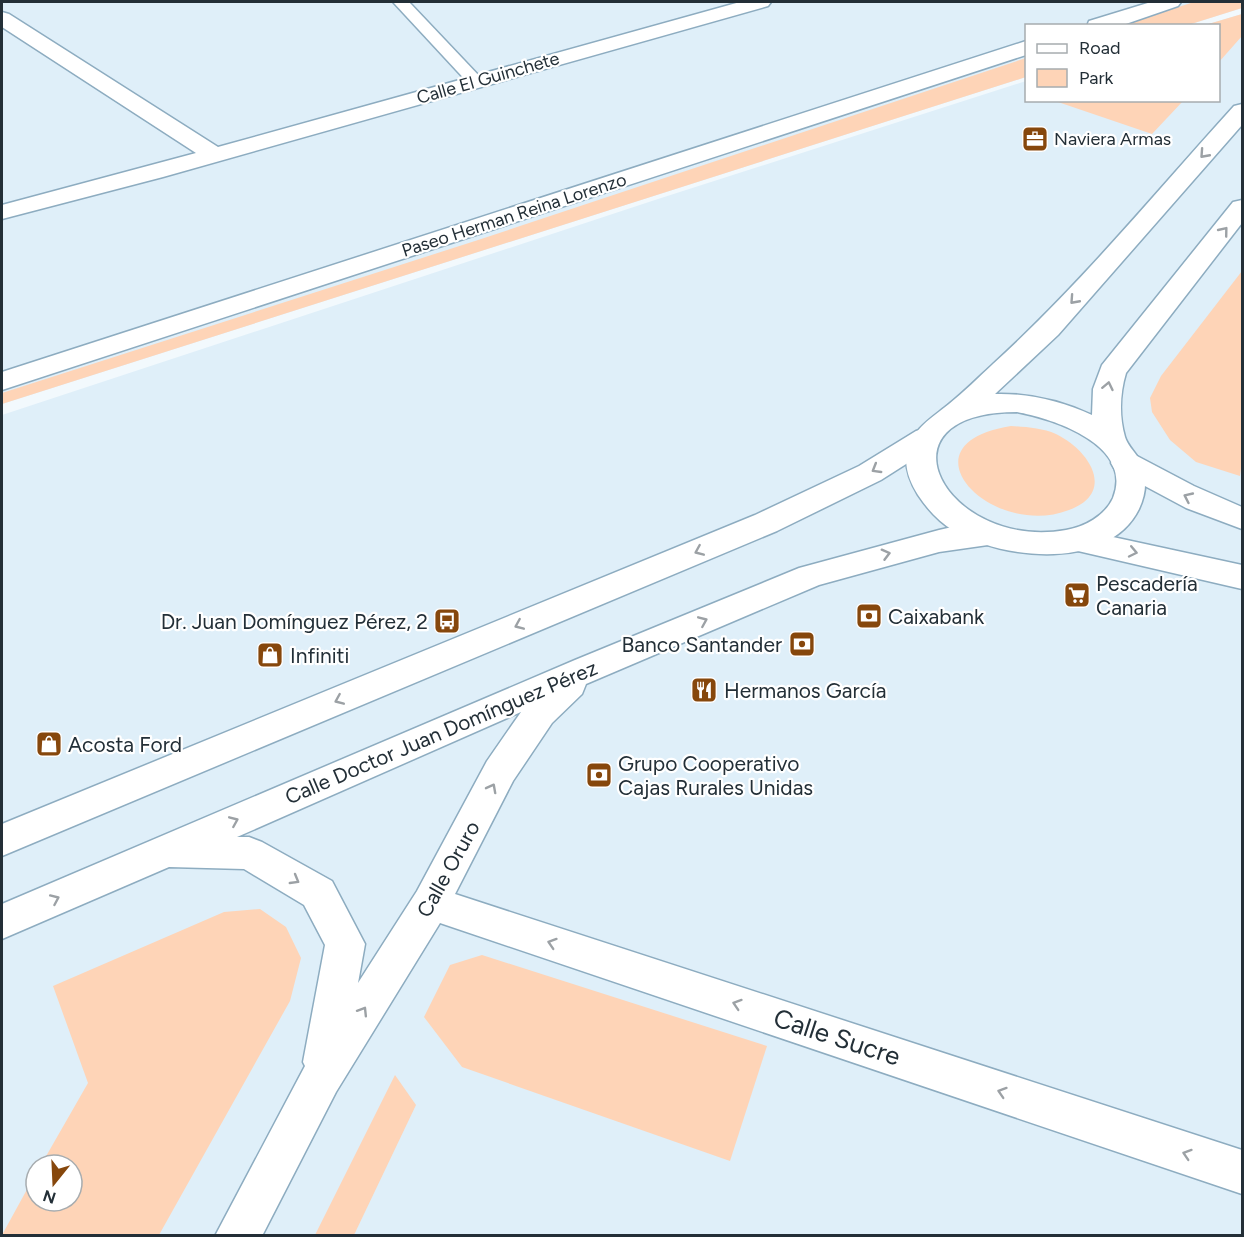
<svg xmlns="http://www.w3.org/2000/svg" width="1244" height="1237" font-family="Figtree,sans-serif">
	<rect width="100%" height="100%" fill="#f2f9fd"/>
	<g fill="#dfeff9" fill-rule="evenodd">
		<path d="M2 2H1242V8L1188 25 1026 26V77L2 404Z"/>
		<path d="M1242 14V1235H2V415L658 199 1026 81V100H1218V26L1205 25ZM36 1165H72V1201H36Z"/>
	</g>
	<g fill="#fed4b7">
		<path d="M1194 2H1242V8L1188 25H1123Z"/>
		<path d="M1242 14V36L1219 62 1218 26 1205 25Z"/>
		<path d="M1026 58V77L2 404V393L475 241Z"/>
		<path d="M1055 101 1183 100V101L1152 134Z"/>
		<path d="M1242 271V460L1240 476 1196 462 1170 440 1152 412 1150 398 1161 376Z"/>
		<path d="M1011 426C1026 427 1042 428 1056 434 1089 450 1117 492 1069 510 992 540 897 444 1011 426Z"/>
		<path d="M260 909 286 927 301 958 290 1001 159 1235H2L36 1173V1201H72V1165H41L88 1083 53 986 224 912Z"/>
		<path d="M482 955 767 1046 730 1161 462 1067 424 1017 450 965Z"/>
		<path d="M395 1075 416 1105 354 1235H315Z"/>
	</g>
	<g fill="none" stroke-linecap="round" stroke-linejoin="round">
		<defs>
			<path id="service" d="M393 2H409L482 79 484 82 482 85H470Z"/>
			<g id="minor">
				<path d="M740 2H771L768 6 163 177 2 219V205L196 153 2 27V12L9 14 218 147Z"/>
				<path d="M1151 2H1181L1178 6 1120 26H1087L1089 21Z"/>
				<path d="M1026 41V55L2 390V372Z"/>
				<path d="M926 428 936 431 941 438 936 445 881 480 777 531 2 856V824L755 515 859 466 916 431Z"/>
				<path d="M1126 453 1137 456 1194 486 1242 507V529L1186 508 1115 470 1111 463 1115 456Z"/>
				<path d="M991 524 1002 527 1007 535 1002 543 939 552 819 585 586 684 582 694 552 723 513 781 455 894 1242 1150V1194L440 923 336 1092 262 1236H215L305 1066 303 1062 325 945 304 905 244 869 169 867 2 939V904L575 660 799 568 939 530 961 525ZM521 712 487 761 417 891 358 983 365 944 332 881 262 842 249 837H237Z"/>
				<path d="M1076 529 1242 565V589L1065 548 1060 540 1065 532Z"/>
			</g>
			<path id="tertiary" d="M1242 104V125L1058 335 995 394C1027 393 1062 401 1092 415L1093 389 1102 365 1233 202 1242 200V223L1126 373C1120 393 1119 416 1125 437 1127 444 1133 450 1137 456 1148 473 1147 492 1139 509 1108 571 1004 560 954 531 939 522 928 510 918 495 910 482 904 468 907 452 913 428 932 418 949 404 964 392 979 377 993 364 1080 285 1155 193 1234 106ZM1017 412C1054 419 1134 445 1113 498 1105 516 1084 527 1066 530 946 551 870 412 1017 412Z"/>
		</defs>
		<use href="#service" stroke="#8dacc0" stroke-width="3"/>
		<use href="#minor" stroke="#8dacc0" stroke-width="3"/>
		<use href="#tertiary" stroke="#8dacc0" stroke-width="3"/>
		<use href="#service" fill="#fff" fill-rule="evenodd"/>
		<use href="#minor" fill="#fff" fill-rule="evenodd"/>
		<use href="#tertiary" fill="#fff" fill-rule="evenodd"/>
	</g>
	<defs><path id="oneway-chevron" d="M-2-3.5L2.5 0L-2 3.5" fill="none" stroke-width="1.6" stroke-linecap="round" stroke-linejoin="round" transform="scale(1.5)"/></defs>
	<g stroke="#9ca1a5">
		<use href="#oneway-chevron" transform="translate(1204 154) rotate(132)"/>
		<use href="#oneway-chevron" transform="translate(1224 231) rotate(-51)"/>
		<use href="#oneway-chevron" transform="translate(1074 300) rotate(132)"/>
		<use href="#oneway-chevron" transform="translate(1108 386) rotate(-78)"/>
		<use href="#oneway-chevron" transform="translate(876 469) rotate(149)"/>
		<use href="#oneway-chevron" transform="translate(1188 497) rotate(-155)"/>
		<use href="#oneway-chevron" transform="translate(699 551) rotate(157)"/>
		<use href="#oneway-chevron" transform="translate(1133 552) rotate(12)"/>
		<use href="#oneway-chevron" transform="translate(886 554) rotate(-15)"/>
		<use href="#oneway-chevron" transform="translate(703 621) rotate(-23)"/>
		<use href="#oneway-chevron" transform="translate(519 625) rotate(157)"/>
		<use href="#oneway-chevron" transform="translate(339 700) rotate(157)"/>
		<use href="#oneway-chevron" transform="translate(492 788) rotate(-62)"/>
		<use href="#oneway-chevron" transform="translate(234 821) rotate(-23)"/>
		<use href="#oneway-chevron" transform="translate(295 880) rotate(30)"/>
		<use href="#oneway-chevron" transform="translate(55 899) rotate(-24)"/>
		<use href="#oneway-chevron" transform="translate(552 943) rotate(-162)"/>
		<use href="#oneway-chevron" transform="translate(737 1004) rotate(-162)"/>
		<use href="#oneway-chevron" transform="translate(363 1011) rotate(-58)"/>
		<use href="#oneway-chevron" transform="translate(1002 1092) rotate(-162)"/>
		<use href="#oneway-chevron" transform="translate(1187 1154) rotate(-162)"/>
	</g>
	<defs>
		<symbol id="office-square" viewBox="-11 -11 22 22"><rect x="-9" y="-9" width="18" height="18" rx="4" fill="#86470c" stroke="#fff"/><path d="M-6-3h4V-5.5h4V-3h4V5H-6ZM-1-4.5V-3h2v-1.5ZM-6 0V1H6V0Z" fill="#fff"/></symbol>
		<symbol id="supermarket-square" viewBox="-11 -11 22 22"><rect x="-9" y="-9" width="18" height="18" rx="4" fill="#86470c" stroke="#fff"/><path d="M-6-5.5h2.5l.6 2H6L4.5 2H-2.5L-4.4-4H-6ZM-1.5 3.2a1.3 1.3 0 1 0 .1 0ZM3 3.2a1.3 1.3 0 1 0 .1 0Z" fill="#fff"/></symbol>
		<symbol id="bank-square" viewBox="-11 -11 22 22"><rect x="-9" y="-9" width="18" height="18" rx="4" fill="#86470c" stroke="#fff"/><path d="M-6-4H6V4H-6ZM0-2.3a2.3 2.3 0 1 0 0 4.6a2.3 2.3 0 1 0 0-4.6Z" fill="#fff"/></symbol>
		<symbol id="bus-square" viewBox="-11 -11 22 22"><rect x="-9" y="-9" width="18" height="18" rx="4" fill="#86470c" stroke="#fff"/><path d="M-5-6H5V4H4V6H2V4H-2V6H-4V4H-5ZM-3.5-4V0h7V-4ZM-3.5 1.2v1.5H-2V1.2ZM2 1.2v1.5H3.5V1.2Z" fill="#fff"/></symbol>
		<symbol id="shop-square" viewBox="-11 -11 22 22"><rect x="-9" y="-9" width="18" height="18" rx="4" fill="#86470c" stroke="#fff"/><path d="M-5-2.5h2.3a2.7 3.5 0 0 1 5.4 0H5L5.5 6h-11ZM-1.5-2.5h3a1.5 2.3 0 0 0-3 0Z" fill="#fff"/></symbol>
		<symbol id="restaurant-square" viewBox="-11 -11 22 22"><rect x="-9" y="-9" width="18" height="18" rx="4" fill="#86470c" stroke="#fff"/><path d="M-5-6h1v4h1v-4h1v4h1v-4h1v5L-1.5 .5V6h-2V.5L-5-1ZM5-6V6H3V1.5H1.5Q1.5-4 5-6Z" fill="#fff"/></symbol>
	</defs>
	<g fill-rule="evenodd">
		<use href="#office-square" x="1020" y="124" width="30" height="30"/>
		<use href="#supermarket-square" x="1062" y="580" width="30" height="30"/>
		<use href="#bank-square" x="854" y="601" width="30" height="30"/>
		<use href="#bus-square" x="432" y="606" width="30" height="30"/>
		<use href="#bank-square" x="787" y="629" width="30" height="30"/>
		<use href="#shop-square" x="255" y="640" width="30" height="30"/>
		<use href="#restaurant-square" x="689" y="675" width="30" height="30"/>
		<use href="#shop-square" x="34" y="729" width="30" height="30"/>
		<use href="#bank-square" x="584" y="760" width="30" height="30"/>
	</g>
	<g text-anchor="middle" dominant-baseline="central" stroke-width="4.5" stroke-linejoin="round" paint-order="stroke">
		<g font-size="18" fill="#232f37" stroke="#fff">
			<text transform="translate(488 78) rotate(-16)">Calle El Guinchete</text>
			<text transform="translate(514 215) rotate(-18)">Paseo Herman Reina Lorenzo</text>
		</g>
		<g font-size="18" fill="#232f37" stroke="#fff" text-anchor="start">
			<text x="1054" y="139">Naviera Armas</text>
		</g>
		<g font-size="21" fill="#232f37" stroke="#fff" text-anchor="start">
			<text x="1096" y="583">Pescadería<tspan x="1096" dy="24">Canaria</tspan></text>
			<text x="888" y="616">Caixabank</text>
			<text x="428" y="621" text-anchor="end">Dr. Juan Domínguez Pérez, 2</text>
			<text x="782" y="644" text-anchor="end">Banco Santander</text>
			<text x="290" y="655">Infiniti</text>
			<text x="724" y="690">Hermanos García</text>
			<text x="68" y="744">Acosta Ford</text>
			<text x="618" y="763">Grupo Cooperativo<tspan x="618" dy="24">Cajas Rurales Unidas</tspan></text>
		</g>
		<g font-size="21" fill="#232f37" stroke="#fff">
			<text transform="translate(441 732) rotate(-23)">Calle Doctor Juan Domínguez Pérez</text>
			<text transform="translate(448 869) rotate(-61)">Calle Oruro</text>
		</g>
		<g font-size="26" fill="#232f37" stroke="#fff">
			<text transform="translate(837 1037) rotate(18)">Calle Sucre</text>
		</g>
	</g>
	<rect width="1244" height="1237" fill="none" stroke="#232f37" stroke-width="6"/>
	<rect x="1025" y="24" width="195" height="78" fill="#ffffff" stroke="#a7acaf" stroke-width="1.5"/>
	<rect x="1037" y="44" width="30" height="9" fill="#ffffff" stroke="#a7acaf" stroke-width="1.5"/>
	<text x="1079" y="54" font-size="18" fill="#232f37">Road</text>
	<rect x="1037" y="69" width="30" height="18" fill="#fed4b7" stroke="#a7acaf" stroke-width="1.5"/>
	<text x="1079" y="84" font-size="18" fill="#232f37">Park</text>
	<g transform="translate(54 1183) rotate(198)"><circle r="28" fill="#ffffff" stroke="#a7acaf" stroke-width="1.5"/>
	<path d="M0-4.5L10 22L0 15L-10 22Z" fill="#86470c"/>
	<text y="-9" font-size="16" font-weight="bold" text-anchor="middle" fill="#232f37">N</text>
	</g>
</svg>
